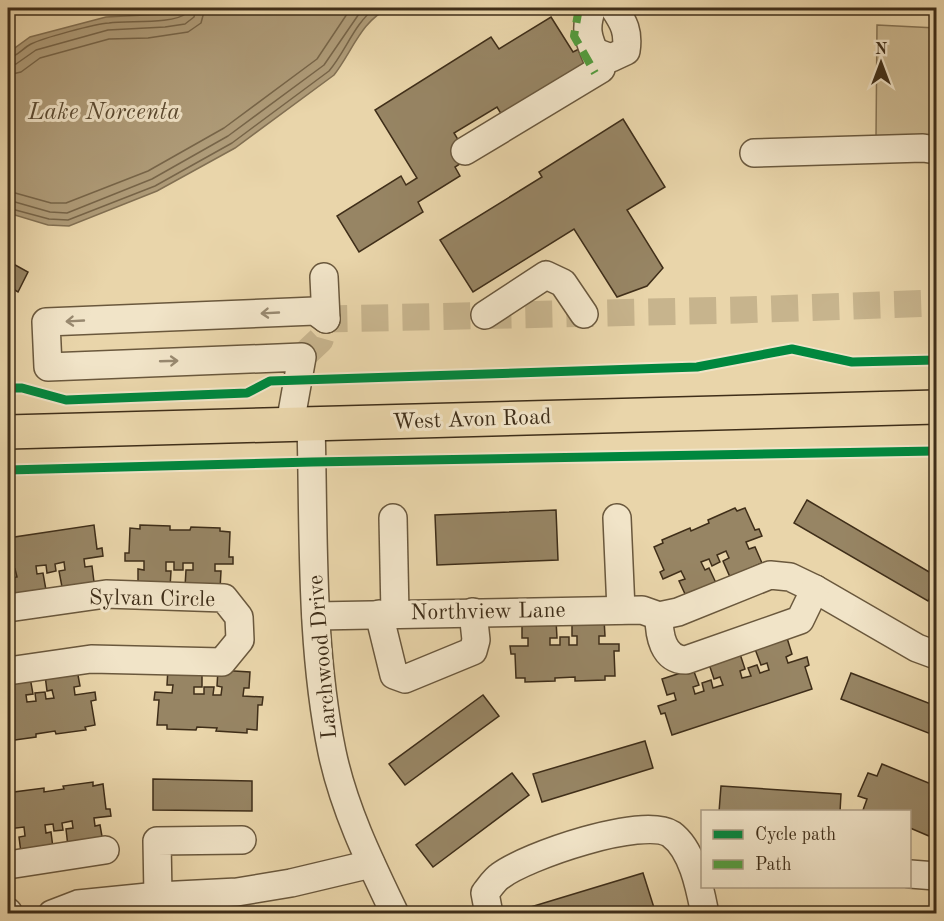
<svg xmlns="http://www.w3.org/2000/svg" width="944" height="921" font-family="'Old Standard TT',serif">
	<rect width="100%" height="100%" fill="#e9d5aa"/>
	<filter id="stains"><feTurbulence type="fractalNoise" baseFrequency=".00333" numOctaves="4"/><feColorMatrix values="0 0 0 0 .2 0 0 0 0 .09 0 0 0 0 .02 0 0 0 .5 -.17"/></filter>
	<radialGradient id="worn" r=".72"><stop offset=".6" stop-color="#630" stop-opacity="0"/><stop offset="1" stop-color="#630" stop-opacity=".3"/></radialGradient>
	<path fill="#ccb991" stroke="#867455" stroke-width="1.5" d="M877 25 936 28V138L876 137Z"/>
	<path fill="#af9c79" stroke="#827053" stroke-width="1.5" d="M190 8H389C361 21 352 52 334 75L235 148 157 191 69 226 48 225 8 213V53L30 37 106 17 164 14Z"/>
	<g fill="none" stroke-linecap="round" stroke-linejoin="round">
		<g stroke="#776549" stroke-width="1.5">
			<path d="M8 58C17 57 23 48 31 44 43 38 94 24 109 23 128 20 172 25 187 13L189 8"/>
			<path d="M8 66 16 64 36 50 108 30 165 27 185 24 194 17 196 8"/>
			<path d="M8 75 21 72 40 58 109 39 148 38 188 32 201 23 205 8"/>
			<path d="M8 191 51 203H66L148 171 224 128 317 59 351 8"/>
			<path d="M8 200 50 212 67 213 152 179 228 136 324 65 363 8"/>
			<path d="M8 208 49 219 68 220 155 186 232 143 329 71C346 51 354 24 375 8"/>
		</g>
	</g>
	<g fill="#978564" stroke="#3f2e19" stroke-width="1.5">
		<path d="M551 17 573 52 579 49 588 64 503 117 497 107 454 133 469 158 455 167 460 176 418 202 423 212 359 252 337 216 401 176 406 185 417 178 375 110 491 37 499 49Z"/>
		<path d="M623 119 665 187 627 210 663 268 647 286 617 297 574 229 473 292 440 240 542 177 539 172Z"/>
		<path d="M8 261 28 272 18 292 8 286Z"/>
		<path d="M807 500 936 576V587L928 601 794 523Z"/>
		<path d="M735 508 737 511 745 508 755 530 759 529 762 536 746 542 749 549 755 547 762 563 730 577 723 561 729 558 726 551 717 555 720 562 712 566 709 559 701 562 705 570 709 568 716 583 686 596 679 581 685 579 681 571 663 579 660 572 664 570 654 547 663 543 662 540 690 528 691 531 709 523 708 520Z"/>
		<path d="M556 510 558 560 437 565 435 515Z"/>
		<path d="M94 525 97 549 102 548 103 556 84 559 85 567 92 566 94 582 62 587 59 571 65 570 64 562 55 564 56 571 47 573 46 565 36 566 37 574 43 573 46 590 14 594 11 578 17 577 15 569 8 571V538Z"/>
		<path d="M140 525 170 526V530H190L191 527 220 528V531L230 532 229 557H233V564H215V571H221L220 589 185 587 186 570H193V563H183V570H174V562H166V571H171L170 587 138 586V569L144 570V561H125V553H129L130 528 140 529Z"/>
		<path d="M604 619 605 636H599V644H619V651H614L615 676H605V680L575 681V677L555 678V681L525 682V678H516L515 654H511L510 646H528V638H522V621L556 620 557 638H550V645H560V637H569V645H577V636H572V620Z"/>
		<path d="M787 638 792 654 786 657 788 663 807 657 809 665 805 667 812 689 672 735 665 713 661 714 658 706 676 700 674 693 667 695 662 679 693 669 699 685 693 687 695 694 704 691 702 683 711 680 713 688 723 685 720 677 714 679 709 664 740 654 745 669 740 671 742 678 751 676 748 668 757 665 760 673 769 670 767 663 761 665 755 649Z"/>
		<path d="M168 668 202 670V687H194V694H204V687H214L213 695H221L222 687 217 686 218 670 250 672 249 688H244L243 696 263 697 262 705H258L257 730 247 729V733L216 731 217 728 197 727 196 730 167 729V725H157L159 700H154L155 692 172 693 173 685H167Z"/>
		<path d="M77 670 80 686 74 687 75 695 95 692 96 700 91 701 95 725 85 727 86 730 56 734 55 731 36 734V737L8 741V680L30 677 33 694 26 695 27 702 36 701 35 693 45 692 46 699 54 698 52 690 47 691 45 675Z"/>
		<path d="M851 673 936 706V736L841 699Z"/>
		<path d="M483 695 499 716 405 785 389 764Z"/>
		<path d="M645 741 653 768 542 802 533 774Z"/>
		<path d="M882 764 936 786V839L910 828V812H868L863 810 867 799 858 796 868 773 877 776Z"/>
		<path d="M512 773 529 795 433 867 416 845Z"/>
		<path d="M153 779 252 781V811L153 810Z"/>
		<path d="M93 782V786L103 784 106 809H110L111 816 94 818 95 826 100 825 103 842 68 847 66 829 73 828 72 821 62 823 63 830 54 831 53 824 45 825 46 833 51 832 53 848 21 853 19 837 25 836 24 827 8 829V797L14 796V792L44 788V792L64 789 63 786Z"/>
		<path d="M721 786 841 794 840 812H719Z"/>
		<path d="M643 873 656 914H526L524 909Z"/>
	</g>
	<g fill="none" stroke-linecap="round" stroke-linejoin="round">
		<path stroke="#c7b48d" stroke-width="27" stroke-dasharray="27 14" stroke-linecap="butt" d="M302 357 320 340 326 319 740 310 936 303"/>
		<defs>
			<g id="minor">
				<path d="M595 52 611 58 626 51C629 32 624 23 614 8"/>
				<path d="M465 151 601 69C592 43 582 35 592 8"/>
				<path d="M754 153 923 148 936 150"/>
				<path d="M324 277 326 319"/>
				<path d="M485 315 546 275 563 283 584 314"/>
				<path d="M290 424 302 357 48 367 46 322 315 311 326 319"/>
				<path d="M311 424C314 533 310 645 332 752 344 809 370 862 395 914"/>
				<path d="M393 518 395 614"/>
				<path d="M617 518 621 610"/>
				<path d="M8 608 106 594 224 598 239 617 240 640 222 662 91 659 8 671"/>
				<path d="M379 614 394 675 405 679 473 651 476 640 473 612"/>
				<path d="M316 616 642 610 659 616 678 612 770 575 790 577 815 589 917 648 936 655"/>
				<path d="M659 616C659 635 663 660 686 660L800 620 815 589"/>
				<path d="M8 865 105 850"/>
				<path d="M910 874 936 876"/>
				<path d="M158 896 157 841 242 840"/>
				<path d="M8 912V914"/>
				<path d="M52 914 78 904 158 896 237 892 291 883 371 864"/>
				<path d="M489 914 485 893C490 887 494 880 500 876 526 856 643 816 671 834 693 850 700 889 705 914"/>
			</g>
			<path id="major" d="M8 432 936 407"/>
		</defs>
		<use href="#minor" stroke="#6a583d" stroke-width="30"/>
		<use href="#major" stroke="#3f2e19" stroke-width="36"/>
		<use href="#minor" stroke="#f1e4c8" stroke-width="27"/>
		<use href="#major" stroke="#e9d5aa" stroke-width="33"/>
		<path stroke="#539d3e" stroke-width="8" stroke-dasharray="15 8" stroke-linecap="butt" d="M579 8 574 36 595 73"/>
		<defs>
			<g id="cycleway">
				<path d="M8 388H22L66 400 247 393 270 381 697 367 792 349 852 362 936 360"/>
				<path d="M8 470 312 462 936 451"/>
			</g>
		</defs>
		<use href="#cycleway" stroke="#f1e4c8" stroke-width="13"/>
		<use href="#cycleway" stroke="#00873e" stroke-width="9"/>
	</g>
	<defs><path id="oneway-shaft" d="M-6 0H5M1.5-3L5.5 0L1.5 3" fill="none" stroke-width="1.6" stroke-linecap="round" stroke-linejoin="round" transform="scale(1.5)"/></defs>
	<g stroke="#988970">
		<use href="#oneway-shaft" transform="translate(270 313) rotate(177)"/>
		<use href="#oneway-shaft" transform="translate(75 321) rotate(177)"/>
		<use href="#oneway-shaft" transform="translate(169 361) rotate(-2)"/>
	</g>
	<g text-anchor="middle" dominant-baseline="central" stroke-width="6" stroke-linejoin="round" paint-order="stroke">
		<g font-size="22" fill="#3f2e19" stroke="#f1e4c8">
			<text transform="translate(472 420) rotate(-2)">West Avon Road</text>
			<text transform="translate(152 599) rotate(1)">Sylvan Circle</text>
			<text transform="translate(488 612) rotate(-1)">Northview Lane</text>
			<text transform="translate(323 657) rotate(-95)">Larchwood Drive</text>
		</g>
		<g font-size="24" font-style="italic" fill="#5b4a31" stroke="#f1e4c8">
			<text x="104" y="113">Lake Norcenta</text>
		</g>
	</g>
	<rect width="944" height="921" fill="none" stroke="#e9d5aa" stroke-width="30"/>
	<rect x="9" y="9" width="926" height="903" fill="none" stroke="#3f2e19" stroke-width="3"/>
	<rect x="15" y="15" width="914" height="891" fill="none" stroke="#3f2e19" stroke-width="1.5"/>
	<rect x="701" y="810" width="210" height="78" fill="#f1e4c8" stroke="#aa9b82" stroke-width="1.5"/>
	<rect x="713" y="830" width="30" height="9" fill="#00873e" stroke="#aa9b82" stroke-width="1.5"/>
	<text x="755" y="840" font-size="18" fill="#3f2e19">Cycle path</text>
	<rect x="713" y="860" width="30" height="9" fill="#539d3e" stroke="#aa9b82" stroke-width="1.5"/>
	<text x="755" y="870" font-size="18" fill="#3f2e19">Path</text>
	<g transform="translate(881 63)" stroke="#f1e4c8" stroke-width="4.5" paint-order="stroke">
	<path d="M0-4.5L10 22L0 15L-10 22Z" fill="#3f2e19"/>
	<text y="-9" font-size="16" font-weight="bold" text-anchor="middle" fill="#3f2e19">N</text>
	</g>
	<rect width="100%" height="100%" filter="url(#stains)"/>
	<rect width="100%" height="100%" fill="url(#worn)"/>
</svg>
